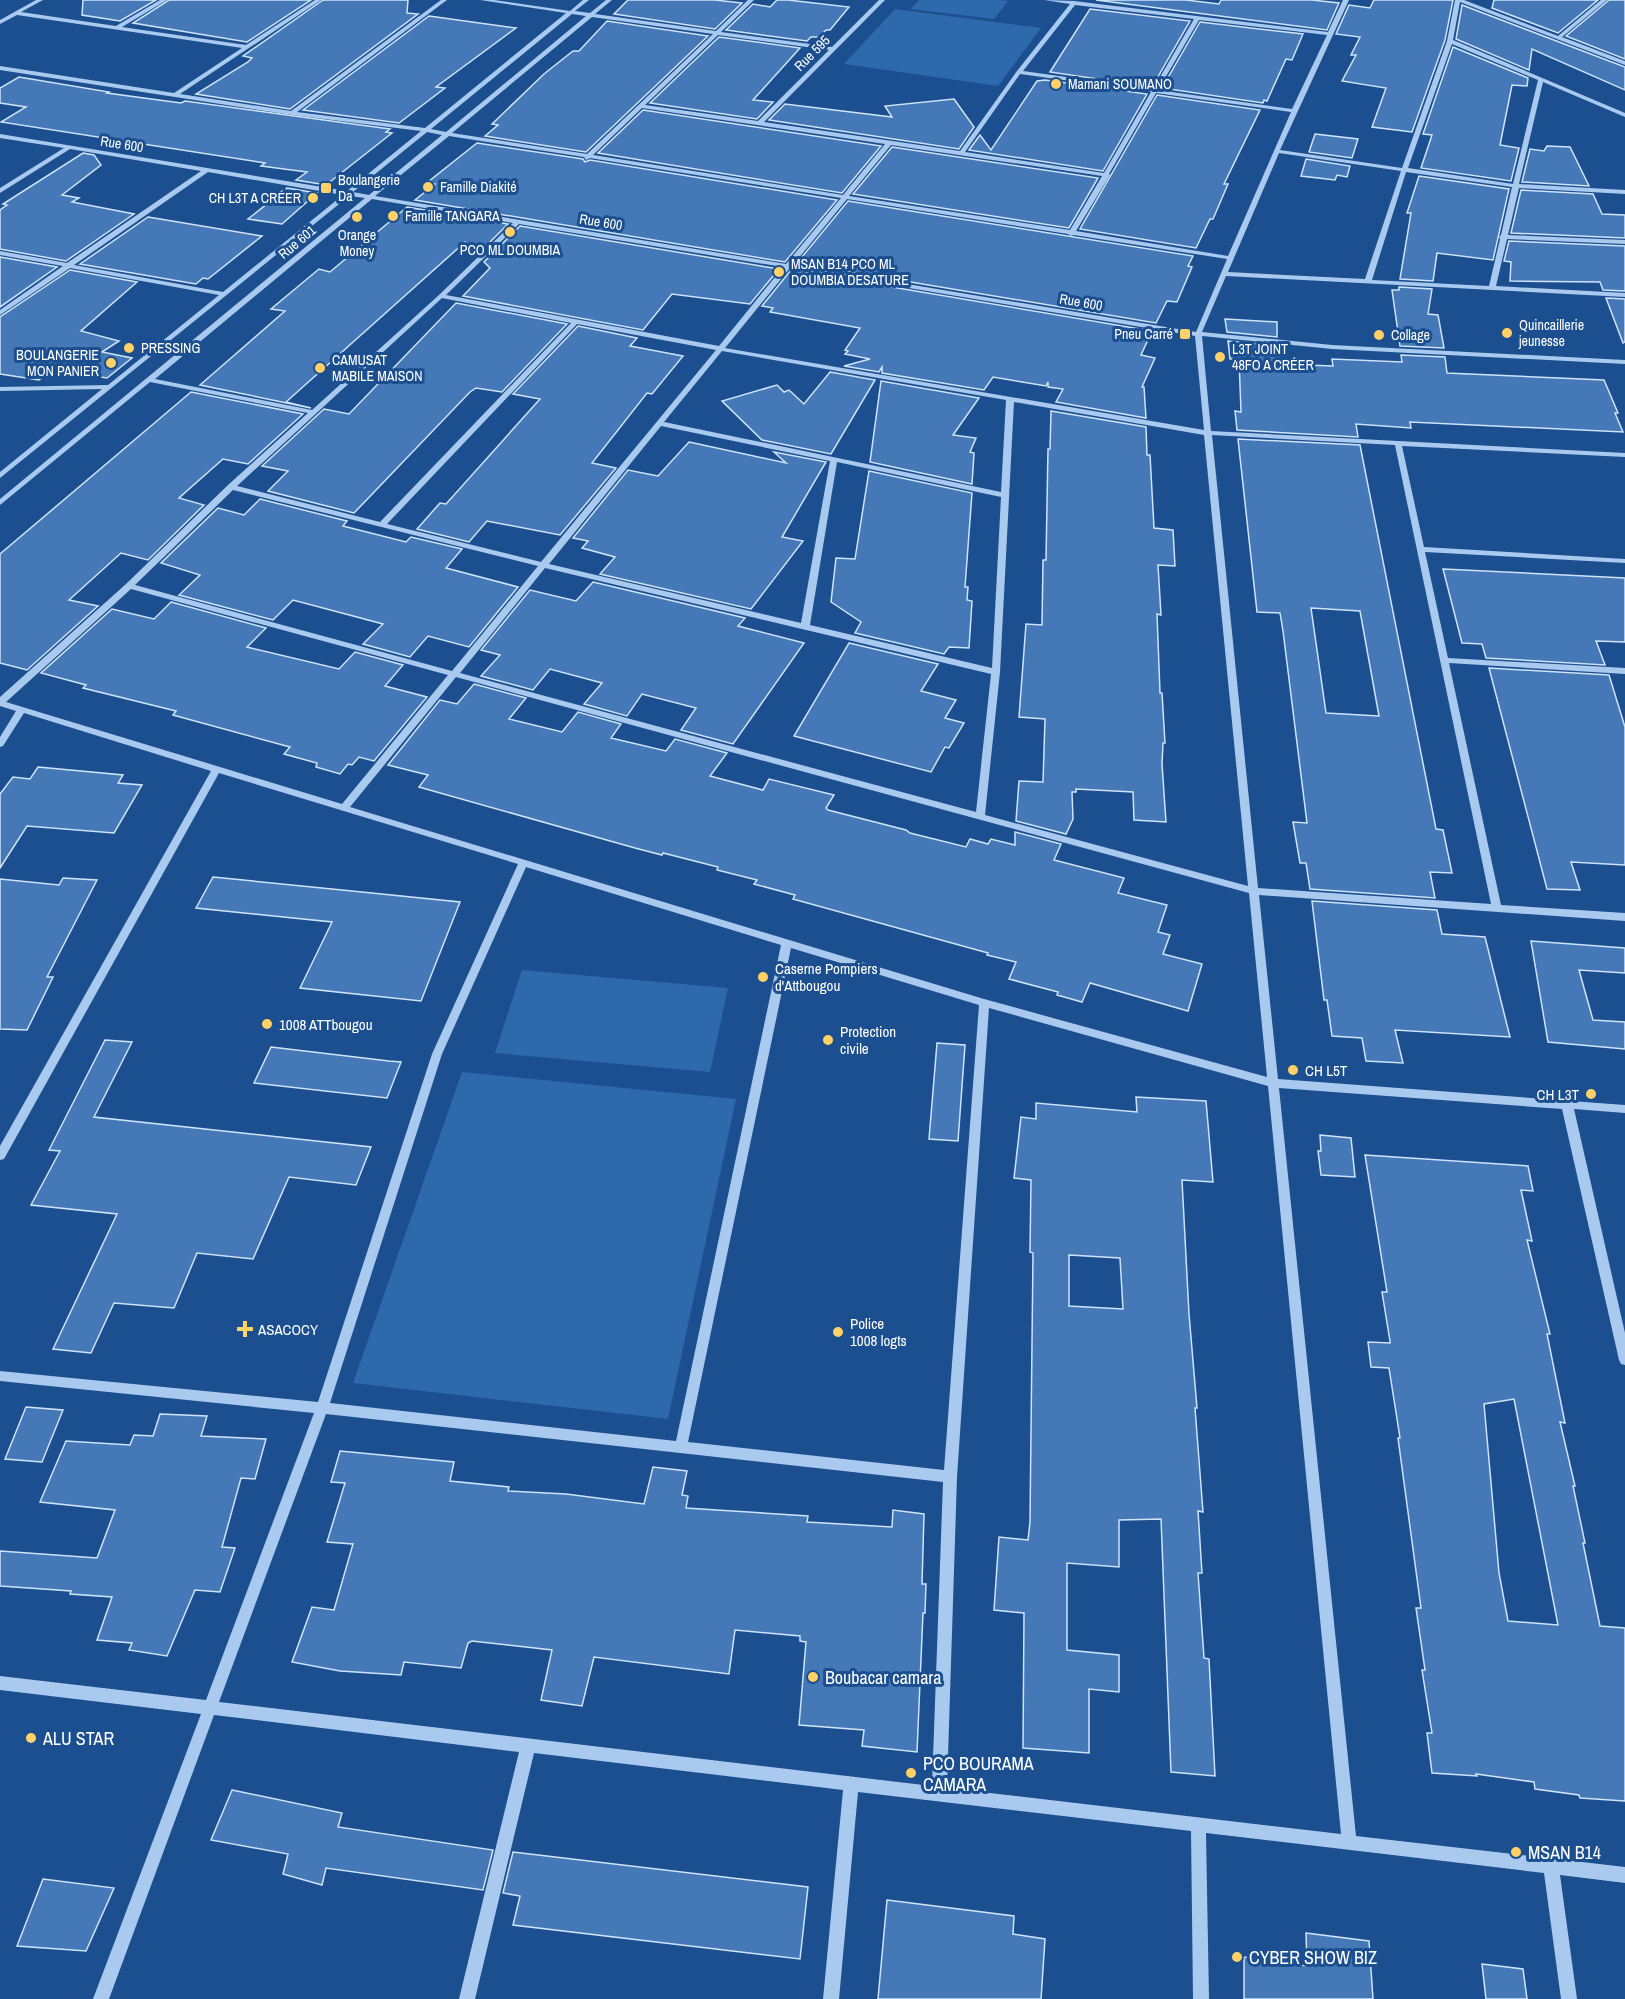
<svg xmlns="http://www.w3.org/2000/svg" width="1625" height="1999" font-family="'Archivo Narrow',sans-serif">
	<rect width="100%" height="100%" fill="#1b4f8f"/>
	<g fill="#2e69ad">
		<path d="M919 0H1000L1008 1 994 19 911 9Z"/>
		<path d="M895 9 1041 28 998 86 844 64Z"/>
		<path d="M522 970 728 988 710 1072 495 1053Z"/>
		<path d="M462 1072 736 1099 668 1419 353 1383Z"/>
	</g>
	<g fill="#4478b7" stroke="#cfe3fa" stroke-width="1.5" fill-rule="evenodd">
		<path d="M83 0H156L120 21 82 15Z"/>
		<path d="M169 0H311L247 42 133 23Z"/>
		<path d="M323 0H408L407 13 418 14 290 109 196 94 248 62 252 58 243 56Z"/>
		<path d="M628 0H715L742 3 715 29 614 14Z"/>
		<path d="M777 0H788L849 7 830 30H826L819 37H811L807 41 726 30 753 4 770 7Z"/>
		<path d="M1096 0H1186L1219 4 1221 0H1312L1339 3 1327 30Z"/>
		<path d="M1374 0H1453L1445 40 1412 132 1372 127 1386 88 1342 81 1356 55H1351L1360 37 1336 34 1349 5 1370 8Z"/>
		<path d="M1494 0H1598L1558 33 1492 8Z"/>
		<path d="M1609 0H1625V59L1566 36Z"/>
		<path d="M1462 5 1625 67V90L1532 49 1529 70 1456 39Z"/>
		<path d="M1090 9 1190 21 1152 87 1050 72Z"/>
		<path d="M429 16 516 28 436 87 445 88 399 123 303 110Z"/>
		<path d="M607 21 708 36 586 152 485 136 498 125 492 124 544 74 573 51H579Z"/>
		<path d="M1200 22 1303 34 1292 60 1286 59 1267 101 1264 100 1263 103 1162 88Z"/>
		<path d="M719 37 800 48 753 100 773 102 757 119 650 103Z"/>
		<path d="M1453 47 1528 78 1527 86 1512 85 1500 145 1519 148 1511 181 1421 168 1432 135 1423 134Z"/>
		<path d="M19 77 109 92 107 93 181 103 185 101 390 129 386 132 392 133 326 185 296 180 307 172 261 166 265 163 1 122 26 107 0 103V88Z"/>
		<path d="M1045 80 1147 94 1103 171 969 150 980 135 991 150 1037 81Z"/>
		<path d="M1157 95 1260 110 1224 184H1228L1213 219H1210L1196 248 1080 229Z"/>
		<path d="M954 99 974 127 959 149 769 120 785 104 892 117 885 106Z"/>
		<path d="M643 110 881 146 842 193 598 153Z"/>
		<path d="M1315 134 1358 139 1352 158 1309 152Z"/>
		<path d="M477 143 583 159 585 162 590 160 837 200 785 262 415 200 435 184 428 182Z"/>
		<path d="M1547 146 1570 147 1589 186 1522 182 1530 149 1544 151Z"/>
		<path d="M892 147 1098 178 1069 228 853 194Z"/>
		<path d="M83 153 94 155 101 165 62 195 79 198 72 202 134 214 66 261 0 249V210L7 205 3 204Z"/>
		<path d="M1306 159 1350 166 1347 177 1337 175 1335 180 1301 176Z"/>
		<path d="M1419 176 1509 189 1493 260 1437 253 1433 281 1400 279 1411 213H1407Z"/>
		<path d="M287 188 317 193 282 224 248 219Z"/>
		<path d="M1521 190 1593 194 1602 214 1625 215V238L1511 233Z"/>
		<path d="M848 201 1193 256 1188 266 1192 267 1177 302 1167 301 1156 323 797 263Z"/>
		<path d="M407 207 508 224 477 255 465 242 286 402 311 408 200 385 285 311 271 309 319 269 330 272Z"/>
		<path d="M148 217 262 236 208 279 203 278 196 284 80 264Z"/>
		<path d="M520 226 779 269 750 304 672 294 643 330 463 296 490 268 484 262Z"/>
		<path d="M1509 241 1625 246V291L1603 290 1600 282 1510 281 1511 262 1504 261Z"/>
		<path d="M0 257 57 267 0 307Z"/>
		<path d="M70 270 137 282 81 331 119 341 102 352 132 358 107 378 75 373 43 377 39 380 0 374V317Z"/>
		<path d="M791 270 1152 331 1141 355 1155 358 1142 387H1144L1146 418 1056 402 1063 389 1048 387V382L1046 386 993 377 984 390 882 373V367L879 372 844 366 870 359 845 354 848 351 845 350 860 328 770 312 773 308 762 306Z"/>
		<path d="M1399 287 1432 289 1428 314 1438 315 1444 348 1400 346 1392 290H1399Z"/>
		<path d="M1606 298 1625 299V342L1623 343Z"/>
		<path d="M456 303 567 324 502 392 476 388 470 392 354 513 268 491 288 471 262 466 324 409 349 414Z"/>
		<path d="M1225 319 1277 322V337L1227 332Z"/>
		<path d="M578 326 637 338 630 346 683 356 652 394 647 393 592 463 616 468 560 535 487 521 469 542 417 529 440 503 446 504 540 399 513 394Z"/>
		<path d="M1228 341 1278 346 1279 364 1333 366 1332 359 1402 362 1401 355 1445 357 1447 373 1604 380 1618 413H1615L1623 432 1410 422 1411 428 1356 424 1358 437 1237 430 1235 411 1241 412 1239 359H1230Z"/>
		<path d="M830 372 875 380 831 454 762 440 722 401 777 385 784 392 789 390 804 404Z"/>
		<path d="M881 381 979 398 953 435 976 438 970 452 974 453 972 484 870 462Z"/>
		<path d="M191 392 303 414 248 464 223 459 179 498 204 505 148 560 121 553 69 600 98 606 27 670 0 663V554Z"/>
		<path d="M1051 411 1146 427 1147 455H1150L1154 528 1173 530 1175 566 1158 565 1161 615 1157 614 1160 693H1162L1165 743H1163L1162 764 1166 822 1134 820 1133 792 1076 789V792H1072L1073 819 1066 834 1016 821 1019 781 1043 782 1045 719 1019 717 1026 624 1042 625 1043 560H1046L1048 449H1050Z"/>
		<path d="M1238 439 1360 445 1436 829 1443 830 1452 873 1430 872 1435 898 1310 889 1306 863H1300L1293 822 1307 823 1283 631 1280 613 1257 612ZM1311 608 1360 611 1379 716 1326 713Z"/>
		<path d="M689 442 786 463 774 452 826 462 782 537 803 541 751 609 600 574 615 557 582 548 588 541 573 538 628 470 658 476Z"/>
		<path d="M869 471 972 493 965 587H968L967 600 972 601 969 648 949 647 944 654 855 633 861 622 831 602 836 558 855 559Z"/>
		<path d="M260 499 347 521 343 526 406 542 411 537 462 549 446 568 518 587 469 647 428 636 410 657 363 644 383 624 293 600 273 620 179 595 200 575 161 563 218 508 244 515Z"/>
		<path d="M1443 569 1625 578V642L1596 641 1605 665 1486 658 1482 644 1462 643Z"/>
		<path d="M593 582 745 618 738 626 804 643 733 744 681 730 696 708 642 694 627 716 584 704 602 683 550 669 533 690 481 676 500 655 481 650 530 590 576 601Z"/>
		<path d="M171 602 266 628 247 647 339 669 355 652 403 665 385 686 427 697 374 761 359 757 352 765 348 764 340 774 316 767 317 763 284 754 290 747 173 715 176 711 83 688 86 685 41 673 112 609 154 619Z"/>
		<path d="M849 643 938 664 921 691 956 700 945 718 964 723 949 748 945 747 931 772 794 736Z"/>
		<path d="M1489 668 1609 675 1625 727V865L1571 862 1580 890 1547 889Z"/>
		<path d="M474 684 526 698 509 719 562 732 578 712 621 724 611 738 666 751 675 739 727 753 710 776 763 790 769 779 834 795 826 808 828 810 906 830 910 833 966 847 970 839 988 844 991 839 1015 845V832L1061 844 1054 860 1124 878 1118 893 1167 905 1158 932 1170 935 1163 954 1202 964 1188 1011 1090 983 1082 1002 1057 995 1058 992 1009 979 1016 962 987 955 988 953 793 899 795 895 754 884 757 880 717 870 718 867 663 853 662 855 635 848 419 787 428 775 388 765 440 700 457 704Z"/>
		<path d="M38 767 123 775 118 783 142 785 114 833 27 826 0 868V794L13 777 30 779Z"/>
		<path d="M213 877 342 890 460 902 421 1001 300 988 332 922 196 908Z"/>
		<path d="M63 878 97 880 47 977H53L27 1030 0 1029V879L59 885Z"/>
		<path d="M1312 901 1437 910 1442 934 1485 937 1510 1037 1395 1030 1403 1063 1366 1061 1362 1038 1332 1036 1327 1000H1324Z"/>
		<path d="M1531 941 1625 948V973L1579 970 1593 1020 1625 1022V1049L1548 1042Z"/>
		<path d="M105 1040 132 1042 94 1117 371 1147 356 1185 289 1177 253 1259 197 1253 174 1308 114 1303 91 1353 53 1349 117 1214 31 1205 60 1151 49 1150Z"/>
		<path d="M937 1043 965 1045 958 1141 929 1139Z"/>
		<path d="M271 1047 389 1061 401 1062 387 1098 254 1083Z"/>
		<path d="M1136 1097 1206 1101 1213 1182 1182 1180 1189 1314 1197 1408H1195L1203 1512 1198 1511 1202 1573H1198L1204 1658 1209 1659 1215 1776 1171 1772 1161 1519 1119 1520V1567L1067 1563V1650L1119 1655V1692L1089 1689V1753L1023 1748 1024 1613 994 1610 999 1537 1028 1540 1030 1522 1033 1253 1030 1252 1031 1180 1014 1178 1021 1117 1036 1119V1103L1137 1112ZM1069 1255 1120 1258 1123 1309 1069 1306Z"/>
		<path d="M1320 1135 1351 1138 1355 1177 1321 1175 1318 1151H1321Z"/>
		<path d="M1365 1155 1528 1166 1533 1191 1521 1190 1532 1241 1527 1240 1550 1334H1547L1565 1423 1560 1422 1575 1486H1573L1585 1543H1583L1600 1626 1625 1628V1801L1580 1798 1579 1795 1535 1789 1534 1782 1476 1774 1477 1776 1432 1773 1427 1733H1432L1422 1670H1425L1416 1608H1421L1398 1438H1400L1389 1368 1371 1367 1368 1342 1390 1343V1341L1382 1292H1387ZM1514 1399 1558 1625 1508 1621 1499 1573 1484 1404Z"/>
		<path d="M26 1407 63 1410 42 1462 5 1459Z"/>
		<path d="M160 1414 207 1416 201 1436 266 1439 255 1479 241 1478 222 1547 235 1548 220 1592 195 1590 167 1656 129 1650 132 1643 97 1640 112 1597 70 1594 71 1591 0 1586V1551L97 1558 115 1510 40 1502 66 1441 130 1445 134 1435 153 1436Z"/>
		<path d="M340 1451 454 1462 450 1481 509 1487 508 1491 566 1494 644 1504 653 1467 687 1471 682 1495 688 1496 686 1508 808 1516 807 1522 892 1527 893 1510 924 1514 922 1584H926L925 1613H923L917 1752 862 1746 864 1730 799 1725 806 1642 800 1641V1636L735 1630 729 1674 594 1657 582 1706 541 1700 552 1650 472 1641 468 1643 461 1668 404 1662 401 1675 340 1671 292 1662 312 1607 334 1610 353 1544 327 1542 345 1483 331 1482Z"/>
		<path d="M232 1790 342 1813 338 1827 493 1850 483 1890 326 1868 322 1885 283 1874 288 1854 211 1840Z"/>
		<path d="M513 1852 808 1887 800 1959 513 1925 520 1896 503 1893Z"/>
		<path d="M43 1879 114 1888 86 1951 17 1946Z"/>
		<path d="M887 1900 1014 1916 1013 1934 1045 1939 1041 1999H878Z"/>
		<path d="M1306 1933 1369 1941 1373 1999H1244V1957L1307 1966Z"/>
		<path d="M1482 1964 1523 1969 1527 1999H1486Z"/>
	</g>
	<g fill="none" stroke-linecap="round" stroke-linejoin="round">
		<path fill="#a9c9ee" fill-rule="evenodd" d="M36 0H43L21 12 116 26 160 0H167L122 27 246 45 315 0H321L180 94 291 111 441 0H447L297 112 425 128 566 13 480 0H494L570 11 583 0H589L575 11 590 13 606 0H612L595 14 716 31 748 0H754L721 32 832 47 879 0H885L764 122 960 151 1017 71 1070 4 1044 0 1074 1 1328 32 1343 0H1349L1280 150 1402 168 1447 41 1455 0H1464L1558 36 1601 0H1607L1562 37 1625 61V65L1460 2 1453 40 1625 113V117L1543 82 1519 184 1625 190V194L1519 188 1508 235 1625 240V244L1507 239 1496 286 1625 293V297L1226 276 1202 332 1332 345 1625 360V364L1332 349 1202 336 1211 431 1625 453V457L1402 446 1424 547 1625 559V563L1425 552 1448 658 1625 668V674L1449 663 1501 905 1625 913V921L1259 895 1278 1079 1625 1105V1113L1574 1109 1625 1333V1365L1621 1364 1619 1360 1562 1109 1279 1088 1356 1836 1625 1867V1883L1560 1875 1577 1999H1561L1544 1873 1206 1833 1209 1999H1193L1191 1831 858 1792 839 1999H823L843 1790 534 1753 475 1999H459L519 1752 214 1715 109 1999H93L201 1714 0 1690V1676L206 1700 314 1413 0 1381V1371L318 1402 432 1054 518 864 219 773 4 1159 0 1160V1146L211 771 24 713 3 746 0 747V737L16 711 0 706V697L126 584 228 485 308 413 150 382 0 505V499L365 198 349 196 0 478V472L102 389 0 391V387L108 385 219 295 70 268 0 315V310L63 266 0 255V251L67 263 201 171 70 149 0 193V188L64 148 0 138V134L347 191 421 131 292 115 0 70V66L174 93 242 48 17 15 0 24V20ZM1075 5 1194 19 1153 89 1023 71ZM572 14 586 16 446 132 431 129ZM592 17 713 34 587 154 452 133ZM1199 20 1327 35 1292 109 1158 90ZM718 35 829 50 758 121 645 105ZM1452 44 1538 80 1513 184 1408 168ZM1020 74 1151 92 1104 173 965 152ZM1156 93 1291 112 1228 256 1076 231 1110 175 1109 174ZM642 108 885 144 843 195 593 155ZM427 132 442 135 369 195 353 192ZM449 136 584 157 586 160 590 158 841 198 786 264 375 196ZM891 145 1102 176 1070 230 849 196ZM1279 153 1401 171 1365 279 1228 272ZM208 172 343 195 223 292 74 265ZM1406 172 1512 187 1501 235 1499 237 1500 239 1489 286 1372 280ZM372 199 513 223 439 295 312 410 155 379ZM847 199 1068 234 1071 236 1074 235 1227 259 1196 332 793 265ZM519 224 783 267 719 346 446 295ZM790 268 1195 336 1204 430 725 348ZM442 298 571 323 380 522 237 486ZM577 324 716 350 541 562 387 524ZM722 351 1006 400 1001 492 664 422ZM1014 402 1204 435 1248 886 985 815 1000 672ZM661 426 830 461 801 623 549 564ZM1212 435 1395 445 1491 904 1258 888ZM837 462 1001 497 992 668 810 625ZM233 490 538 566 452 671 135 585ZM545 568 991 674 976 812 460 673ZM131 589 448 675 342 804 6 702ZM456 677 1249 893 1267 1077 984 999 350 807ZM526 867 781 945 676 1441 330 1403 442 1054ZM791 948 979 1005 944 1470 688 1442ZM989 1008 1268 1086 1341 1834 947 1788 957 1477ZM326 1414 943 1482 932 1786 219 1702Z"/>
	</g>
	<g fill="#ffd166" stroke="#1b4f8f" stroke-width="2">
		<circle cx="1056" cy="84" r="6"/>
		<circle cx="428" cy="187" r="6"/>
		<rect x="320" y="182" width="12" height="12" rx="3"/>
		<circle cx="313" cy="198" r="6"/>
		<circle cx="393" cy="216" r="6"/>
		<circle cx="357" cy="217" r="6"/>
		<circle cx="510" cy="232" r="6"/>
		<circle cx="779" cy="272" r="6"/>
		<circle cx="1507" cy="333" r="6"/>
		<rect x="1179" y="328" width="12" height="12" rx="3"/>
		<circle cx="1379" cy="335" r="6"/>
		<circle cx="129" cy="348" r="6"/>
		<circle cx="1220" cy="357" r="6"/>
		<circle cx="111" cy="363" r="6"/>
		<circle cx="320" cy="368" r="6"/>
		<circle cx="763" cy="977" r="6"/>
		<circle cx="267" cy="1024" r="6"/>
		<circle cx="828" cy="1040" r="6"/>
		<circle cx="1293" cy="1070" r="6"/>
		<circle cx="1591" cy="1094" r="6"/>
		<path d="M242 1320h6v6h6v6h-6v6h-6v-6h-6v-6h6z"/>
		<circle cx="838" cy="1332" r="6"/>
		<circle cx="813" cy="1677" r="6"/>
		<circle cx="31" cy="1738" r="6"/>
		<circle cx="911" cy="1773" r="6"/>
		<circle cx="1516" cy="1852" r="6"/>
		<circle cx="1237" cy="1957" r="6"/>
	</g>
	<g text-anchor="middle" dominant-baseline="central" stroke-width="6" stroke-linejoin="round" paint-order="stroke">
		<g font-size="14" fill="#fff" stroke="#1b4f8f">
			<text transform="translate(812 53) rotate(-45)">Rue 595</text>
			<text transform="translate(122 144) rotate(9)">Rue 600</text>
			<text transform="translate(601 222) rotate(9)">Rue 600</text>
			<text transform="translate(297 242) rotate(-40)">Rue 601</text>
			<text transform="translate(1081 302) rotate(10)">Rue 600</text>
		</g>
		<g font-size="14" fill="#fff" stroke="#1b4f8f" text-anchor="start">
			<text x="1068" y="84">Mamani SOUMANO</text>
			<text x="338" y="180">Boulangerie<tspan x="338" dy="16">Da</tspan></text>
			<text x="440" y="187">Famille Diakité</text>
			<text x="301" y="198" text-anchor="end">CH L3T A CRÉER</text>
			<text x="405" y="216">Famille TANGARA</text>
			<text x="357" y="235" text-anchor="middle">Orange<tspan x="357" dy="16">Money</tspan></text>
			<text x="510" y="250" text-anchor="middle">PCO ML DOUMBIA</text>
			<text x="791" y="264">MSAN B14 PCO ML<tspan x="791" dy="16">DOUMBIA DESATURE</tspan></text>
			<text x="1519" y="325">Quincaillerie<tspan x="1519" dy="16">jeunesse</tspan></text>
			<text x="1173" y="334" text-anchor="end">Pneu Carré</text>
			<text x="1391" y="335">Collage</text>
			<text x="141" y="348">PRESSING</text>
			<text x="1232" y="349">L3T JOINT<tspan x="1232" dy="16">48FO A CRÉER</tspan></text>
			<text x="99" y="355" text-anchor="end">BOULANGERIE<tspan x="99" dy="16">MON PANIER</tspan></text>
			<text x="332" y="360">CAMUSAT<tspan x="332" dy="16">MABILE MAISON</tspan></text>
		</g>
		<g font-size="15" fill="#fff" stroke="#1b4f8f" text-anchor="start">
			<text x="775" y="968">Caserne Pompiers<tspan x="775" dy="17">d'Attbougou</tspan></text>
			<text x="279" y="1024">1008 ATTbougou</text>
			<text x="840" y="1031">Protection<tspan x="840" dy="17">civile</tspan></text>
			<text x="1305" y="1070">CH L5T</text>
			<text x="1579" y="1094" text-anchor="end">CH L3T</text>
			<text x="850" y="1323">Police<tspan x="850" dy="17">1008 logts</tspan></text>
			<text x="258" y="1329">ASACOCY</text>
		</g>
		<g font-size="18" fill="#fff" stroke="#1b4f8f" text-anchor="start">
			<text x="825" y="1677">Boubacar camara</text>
			<text x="43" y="1738">ALU STAR</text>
			<text x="923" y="1763">PCO BOURAMA<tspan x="923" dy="21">CAMARA</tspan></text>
			<text x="1528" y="1852">MSAN B14</text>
			<text x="1249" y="1957">CYBER SHOW BIZ</text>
		</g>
	</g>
</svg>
